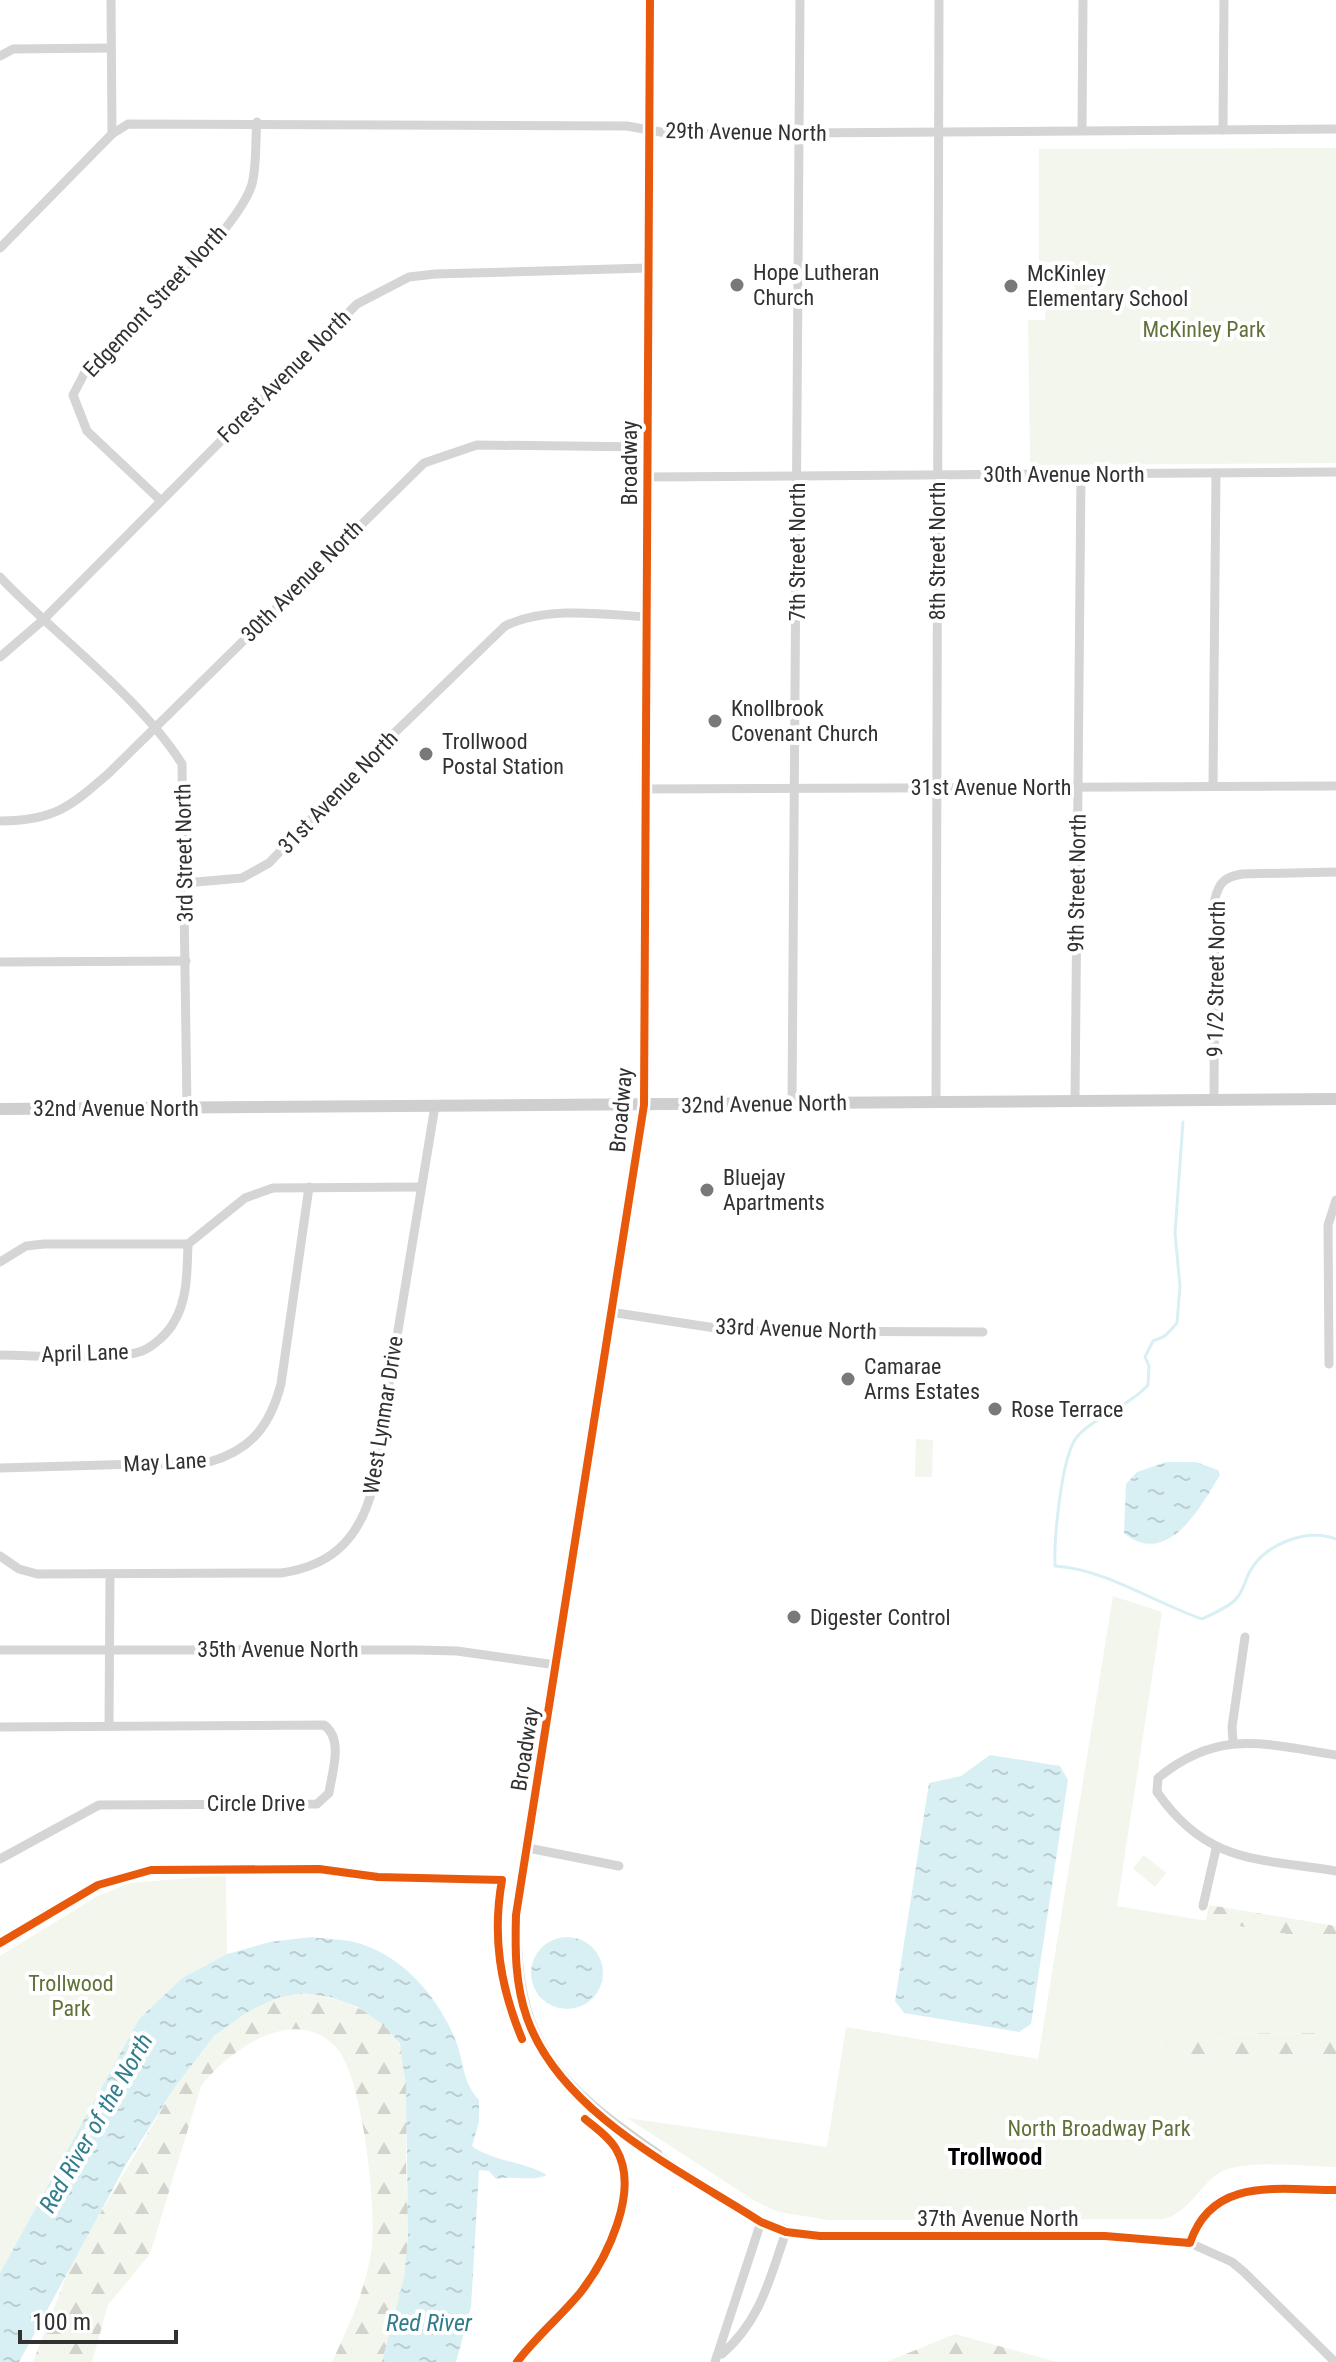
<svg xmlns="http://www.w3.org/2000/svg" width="1336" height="2362" font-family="'Roboto Condensed',sans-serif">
	<defs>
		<pattern id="forest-firs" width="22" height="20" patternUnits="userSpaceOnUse" patternTransform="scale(2)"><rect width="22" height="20" fill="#f3f6ed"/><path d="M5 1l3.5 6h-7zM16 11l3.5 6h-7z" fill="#d1d3cc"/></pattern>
		<pattern id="water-ripples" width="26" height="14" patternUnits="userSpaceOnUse" patternTransform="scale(2)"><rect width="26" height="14" fill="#d8f0f4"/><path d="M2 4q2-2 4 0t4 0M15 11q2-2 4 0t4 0" fill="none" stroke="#baced2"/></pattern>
	</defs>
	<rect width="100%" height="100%" fill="#fff"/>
	<g fill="url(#forest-firs)">
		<path d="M1209 1905 1336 1926V1942L1206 1921Z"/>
		<path d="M302 1993C338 1998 376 2008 397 2041 412 2063 406 2128 406 2156 406 2197 412 2238 404 2279 399 2307 389 2334 382 2362H332C348 2328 365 2291 371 2253 378 2214 363 2074 335 2046 293 2004 229 2050 201 2086L150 2254 108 2305 92 2362H33L73 2259 175 2087 214 2036 249 2011 277 1998Z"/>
		<path d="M1336 2033V2059L1161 2058 1162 2034Z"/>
		<path d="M955 2334 1057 2362H886Z"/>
	</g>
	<g fill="#f3f6ed">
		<path d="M1336 148V463L1030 465 1028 320H1045L1046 310 1074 309 1075 262H1039V149Z"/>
		<path d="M916 1439 933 1440 932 1477H915Z"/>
		<path d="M1113 1596 1162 1612 1117 1906 1336 1942V2033L1162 2034 1161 2057 1336 2059V2167C1306 2167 1244 2158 1219 2173 1198 2187 1188 2214 1163 2219L829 2220 778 2212 755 2201 627 2118 827 2147 846 2027 1038 2059Z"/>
		<path d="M1144 1855 1166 1873 1155 1887 1133 1868Z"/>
		<path d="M226 1875 227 1954 182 1978 139 2019 0 2273V1956L96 1897 130 1883Z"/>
	</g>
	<g fill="url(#water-ripples)">
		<path d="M1166 1462H1196L1218 1470 1220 1475C1201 1506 1168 1569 1124 1533L1126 1484 1137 1472Z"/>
		<path d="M990 1755 1060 1766 1068 1780 1031 2024 1019 2032 904 2013 895 2001 929 1783 961 1776Z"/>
		<path d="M311 1937C327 1939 346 1939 361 1944 406 1958 441 2001 457 2044 465 2067 462 2081 479 2100V2122L472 2146C494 2162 523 2161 547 2175 531 2182 514 2175 496 2179L489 2171 479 2170 471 2307 456 2362H382L404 2278 408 2238 406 2086 400 2044 386 2027 358 2007 330 1997 302 1993 277 1998 249 2011 214 2036 175 2087 127 2163 19 2362H0V2273L139 2019 182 1978 227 1954 270 1942Z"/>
		<circle cx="567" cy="1973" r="36"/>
	</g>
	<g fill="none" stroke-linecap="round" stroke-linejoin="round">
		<path stroke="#d8f0f4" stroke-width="3" d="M1183 1122 1175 1233 1180 1286 1177 1323 1165 1336 1153 1341 1145 1357 1149 1366 1148 1385C1128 1407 1091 1419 1077 1437 1061 1456 1054 1540 1055 1566 1105 1569 1155 1603 1202 1619 1213 1614 1226 1608 1234 1601 1243 1593 1244 1583 1249 1573 1264 1544 1306 1528 1336 1539"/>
		<g stroke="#d5d5d5" stroke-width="9">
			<path d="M0 56 13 49 111 48"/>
			<path d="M1082 130 1083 0"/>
			<path d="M1223 130 1224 0"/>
			<path d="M112 134 128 124 627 126 672 134 1336 129"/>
			<path d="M0 248 112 134 111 0"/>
			<path d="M647 477 1336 472"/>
			<path d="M159 499 87 431 73 395 84 374C124 334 238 232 252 184 257 165 255 141 257 122"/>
			<path d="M0 577C56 636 140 697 182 764L187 1108"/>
			<path d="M0 657 42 621 357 304 409 277 435 274 648 268"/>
			<path d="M1213 785 1216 473"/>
			<path d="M645 789 1336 786"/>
			<path d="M0 821C54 821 70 807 109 773L424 463 477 445 647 447"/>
			<path d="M185 883 242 878 269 863 384 743 505 626C546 606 602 614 646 617"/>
			<path d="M0 962 186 961"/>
			<path d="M1214 1100 1215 899C1219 882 1225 877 1242 874L1336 872"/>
			<path d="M1075 1101 1081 474"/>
			<path d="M936 1102 939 0"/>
			<path d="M792 1103 800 0"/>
			<path d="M0 1262 26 1246 44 1244H188L245 1198 273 1188 419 1187"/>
			<path d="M610 1312 735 1331 983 1332"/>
			<path d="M0 1355C34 1355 113 1362 142 1351 154 1346 168 1333 174 1322 188 1299 187 1269 188 1244"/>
			<path d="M1329 1364 1328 1225 1336 1200"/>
			<path d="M0 1468 209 1462C251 1450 270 1426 281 1384L309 1187"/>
			<path d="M0 1556 19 1569 37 1574 281 1573C330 1566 357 1541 371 1494L435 1106"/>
			<path d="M0 1650H418L457 1651 556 1665"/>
			<path d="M109 1726 110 1574"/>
			<path d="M0 1727 324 1725C344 1739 332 1772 329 1793L317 1804 99 1805 0 1859"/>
			<path d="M1233 1742 1232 1727 1245 1637"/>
			<path d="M1336 1755C1264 1744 1219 1728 1158 1778L1157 1792C1207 1864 1257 1858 1336 1871"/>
			<path d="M528 1848 619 1866"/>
			<path d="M1203 1906 1216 1849"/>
			<path d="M0 1943 50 1911"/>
			<path d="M657 2155C708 2188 758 2232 820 2236H1105L1190 2243C1212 2176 1279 2190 1336 2190"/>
			<path d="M1190 2243 1232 2262 1244 2272 1335 2362"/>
			<path d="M722 2354C761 2320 769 2280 786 2232"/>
			<path d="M715 2362 761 2222"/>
		</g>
		<g stroke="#cfcfcf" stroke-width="12">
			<path d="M650 0 644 1105 516 1915C512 2044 557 2086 657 2155"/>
			<path d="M0 1109 1336 1099"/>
		</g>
		<defs>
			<g id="cycleway">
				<path d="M650 0 644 1105 516 1915C515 1950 515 1984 527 2018 561 2114 680 2170 761 2222L786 2232 820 2236H1105L1190 2243C1212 2176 1279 2190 1336 2190"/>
				<path d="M0 1943 98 1885 151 1870 319 1869 378 1877 502 1880C492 1936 500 1986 522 2039"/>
				<path d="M517 2362C536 2337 560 2317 580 2293 606 2260 641 2191 616 2149 609 2137 596 2128 585 2119"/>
			</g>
		</defs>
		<use href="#cycleway" stroke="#fff" stroke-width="13"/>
		<use href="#cycleway" stroke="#e8590c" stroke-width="8"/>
	</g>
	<g fill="#797979" stroke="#fff" stroke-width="3">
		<circle cx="737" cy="285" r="8"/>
		<circle cx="1011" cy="286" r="8"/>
		<circle cx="715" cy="721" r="8"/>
		<circle cx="426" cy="754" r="8"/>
		<circle cx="707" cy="1190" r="8"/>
		<circle cx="848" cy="1379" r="8"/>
		<circle cx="995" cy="1409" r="8"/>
		<circle cx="794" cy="1617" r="8"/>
	</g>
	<g text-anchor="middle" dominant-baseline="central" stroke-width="8" stroke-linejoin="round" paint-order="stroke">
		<g font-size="22" fill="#313131" stroke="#fff">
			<text transform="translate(746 132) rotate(1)">29th Avenue North</text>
			<text transform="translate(155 301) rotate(-47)">Edgemont Street North</text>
			<text transform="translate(284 376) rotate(-45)">Forest Avenue North</text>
			<text transform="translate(629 463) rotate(-90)">Broadway</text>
			<text x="1064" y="474">30th Avenue North</text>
			<text transform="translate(937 551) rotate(-90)">8th Street North</text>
			<text transform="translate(797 552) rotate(-90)">7th Street North</text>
			<text transform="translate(302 581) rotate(-45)">30th Avenue North</text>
			<text x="991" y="787">31st Avenue North</text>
			<text transform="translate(338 792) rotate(-46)">31st Avenue North</text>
			<text transform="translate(184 853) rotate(-91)">3rd Street North</text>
			<text transform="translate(1077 883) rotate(-89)">9th Street North</text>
			<text transform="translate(1216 979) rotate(-89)">9 1/2 Street North</text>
			<text transform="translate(764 1104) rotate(-1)">32nd Avenue North</text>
			<text x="116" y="1108">32nd Avenue North</text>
			<text transform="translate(621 1110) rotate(-85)">Broadway</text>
			<text transform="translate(796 1329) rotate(2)">33rd Avenue North</text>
			<text transform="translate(85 1353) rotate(-2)">April Lane</text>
			<text transform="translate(383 1415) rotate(-81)">West Lynmar Drive</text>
			<text transform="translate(165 1462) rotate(-3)">May Lane</text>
			<text x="278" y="1649">35th Avenue North</text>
			<text transform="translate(525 1749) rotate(-81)">Broadway</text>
			<text x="256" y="1803">Circle Drive</text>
			<text x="998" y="2218">37th Avenue North</text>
		</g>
		<g font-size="22" fill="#313131" stroke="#fff" text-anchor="start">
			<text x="753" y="272">Hope Lutheran<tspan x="753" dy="25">Church</tspan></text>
			<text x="1027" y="273">McKinley<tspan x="1027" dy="25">Elementary School</tspan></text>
			<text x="731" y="708">Knollbrook<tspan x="731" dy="25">Covenant Church</tspan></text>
			<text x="442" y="741">Trollwood<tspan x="442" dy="25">Postal Station</tspan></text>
			<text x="723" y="1177">Bluejay<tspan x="723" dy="25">Apartments</tspan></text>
			<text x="864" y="1366">Camarae<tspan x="864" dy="25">Arms Estates</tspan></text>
			<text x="1011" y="1409">Rose Terrace</text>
			<text x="810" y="1617">Digester Control</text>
		</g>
		<g font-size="22" fill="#5f7239" stroke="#fff">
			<text x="1204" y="329">McKinley Park</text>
			<text x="71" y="1983">Trollwood<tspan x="71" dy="25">Park</tspan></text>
			<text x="1099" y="2128">North Broadway Park</text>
		</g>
		<g font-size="24" font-style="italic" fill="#317d8e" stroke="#fff">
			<text transform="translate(96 2123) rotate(-60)">Red River of the North</text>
			<text x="429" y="2323">Red River</text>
		</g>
		<g font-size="24" font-weight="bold" fill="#000" stroke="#fff">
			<text x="995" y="2157">Trollwood</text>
		</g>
	</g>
	<path d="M20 2330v12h156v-12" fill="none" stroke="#313131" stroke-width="4"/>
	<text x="32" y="2330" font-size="24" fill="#313131" stroke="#ffffff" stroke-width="6" paint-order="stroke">100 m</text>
</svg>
